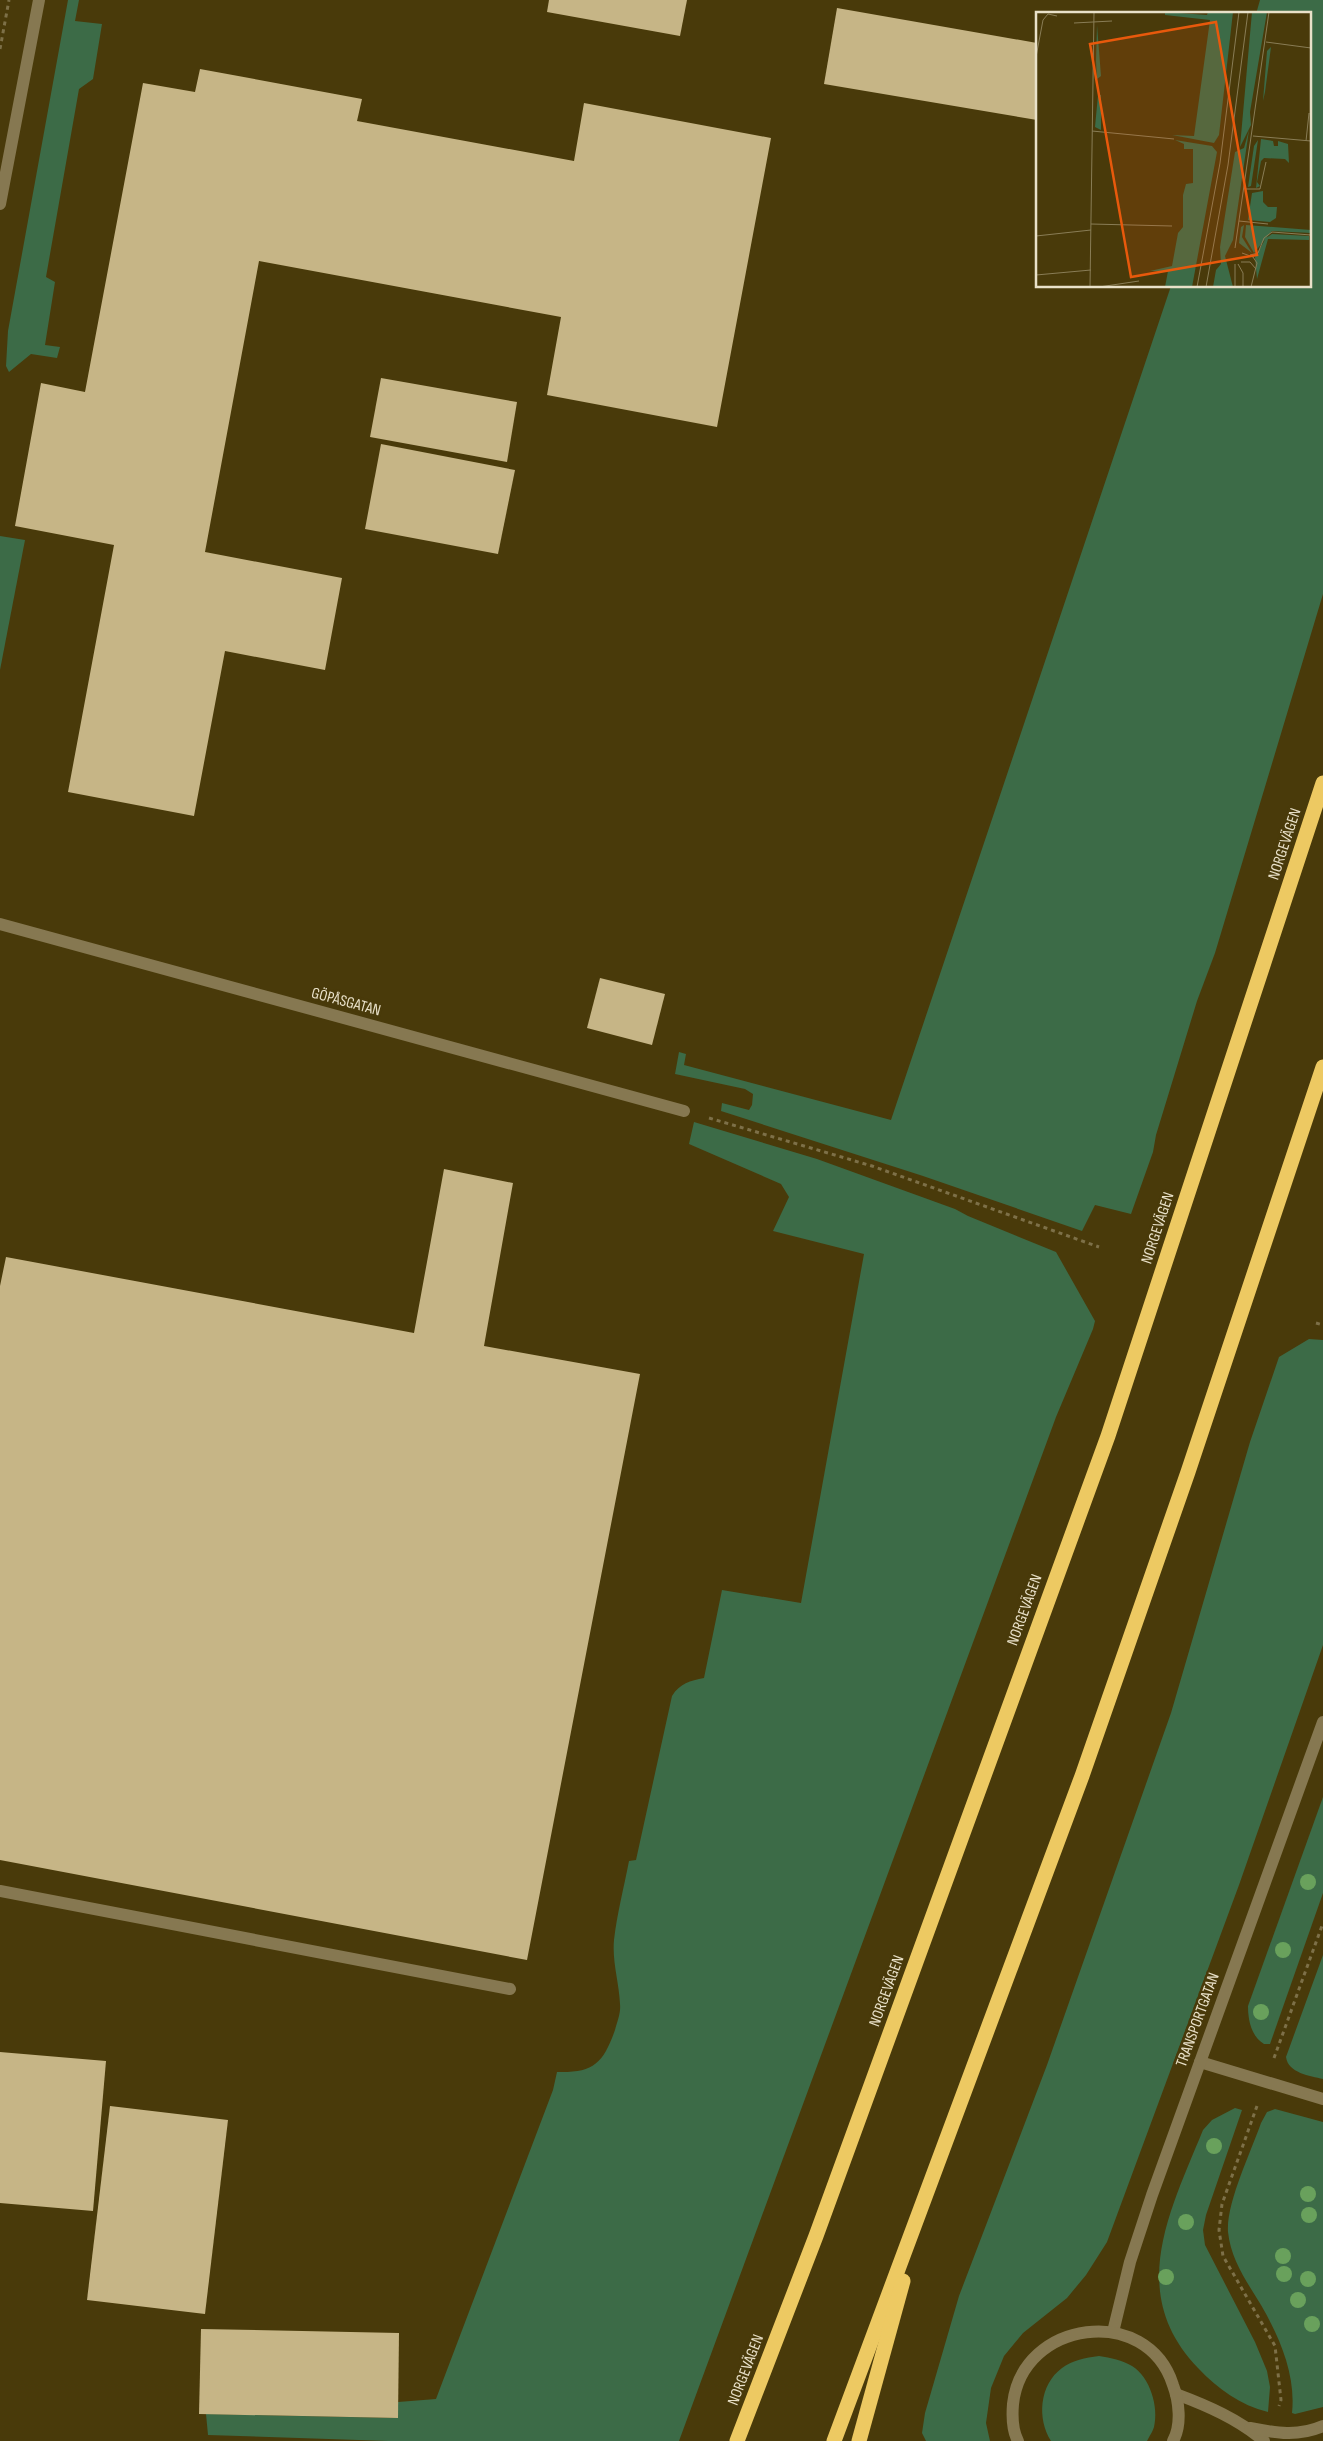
<svg xmlns="http://www.w3.org/2000/svg" width="1323" height="2441" font-family="'Sofia Sans Condensed',sans-serif">
	<rect width="100%" height="100%" fill="#493a0a"/>
	<g fill="#3c6b47">
		<path d="M68 0H79L75 21 102 24 93 79 79 89 46 277 55 282 45 345 60 347 57 358 31 354 9 372 6 366 8 331Z"/>
		<path d="M1260 0H1323V594L1215 953 1197 1001 1156 1135 1153 1152 1131 1214 1095 1205 1082 1231 923 1176 721 1111 722 1103 749 1110 752 1105 753 1094 745 1089 675 1074 679 1052 686 1054 684 1065 891 1120 1171 286H1309V14H1256Z"/>
		<path d="M0 536 25 540 0 670Z"/>
		<path d="M694 1122 817 1159 955 1209 968 1216 1056 1252 1095 1321 1093 1329 1056 1417 679 2441H388L208 2435 206 2414 397 2418 398 2402 436 2399 553 2090 557 2072C593 2073 603 2064 615 2030 617 2022 621 2013 620 2004 619 1982 612 1962 614 1940 617 1914 624 1887 629 1861L636 1860 672 1696C680 1683 690 1681 704 1678L722 1590 801 1603 864 1254 773 1231 789 1197 781 1184 689 1144Z"/>
		<path d="M1309 1339 1323 1340V1645L1239 1885 1107 2242 1086 2275 1067 2298 1023 2333 1004 2356 991 2388 986 2423 990 2441H926L922 2433 925 2413 959 2296 1047 2065 1171 1713 1250 1442 1279 1357Z"/>
		<path d="M1323 1797V1893L1270 2044H1264C1251 2036 1248 2020 1248 2006Z"/>
		<path d="M1323 1955V2079C1310 2076 1288 2073 1286 2057Z"/>
		<path d="M1235 2108 1242 2110 1206 2215 1203 2230 1205 2245 1255 2342 1267 2371 1270 2387 1268 2412C1240 2405 1218 2389 1198 2368 1126 2293 1170 2211 1203 2130L1212 2120Z"/>
		<path d="M1275 2109 1323 2122V2407L1295 2414 1292 2413C1296 2375 1280 2338 1261 2305 1247 2282 1231 2260 1228 2232 1226 2203 1251 2152 1261 2123L1267 2112Z"/>
		<path d="M1099 2356C1111 2358 1122 2360 1132 2366 1150 2377 1159 2407 1154 2427 1153 2431 1149 2437 1147 2441H1051C1037 2419 1039 2385 1062 2368 1073 2360 1085 2358 1099 2356Z"/>
	</g>
	<g fill="#c6b586">
		<path d="M549 0H687L680 36 547 12Z"/>
		<path d="M837 8 1037 43V120L824 84Z"/>
		<path d="M200 69 362 99 357 121 574 161 584 103 771 138 717 427 547 395 561 317 259 261 205 552 342 578 325 670 225 651 194 816 68 792 114 545 15 526 41 383 85 392 143 83 195 92Z"/>
		<path d="M381 378 517 402 507 462 370 437Z"/>
		<path d="M381 444 515 470 498 554 365 529Z"/>
		<path d="M600 978 665 994 652 1045 587 1028Z"/>
		<path d="M444 1169 513 1183 484 1346 640 1374 527 1960 0 1860V1286L6 1257 414 1333Z"/>
		<path d="M0 2052 106 2061 93 2211 0 2203Z"/>
		<path d="M110 2106 228 2120 205 2314 87 2300Z"/>
		<path d="M201 2329 399 2333 398 2418 199 2414Z"/>
	</g>
	<g fill="none" stroke-linecap="round" stroke-linejoin="round">
		<g stroke="#7d7048" stroke-width="3" stroke-dasharray="4 4" stroke-linecap="butt">
			<path d="M0 49 9 0"/>
			<path d="M709 1118 872 1166 1099 1247"/>
			<path d="M1316 1323 1323 1325"/>
			<path d="M1274 2058 1323 1923"/>
			<path d="M1257 2106 1222 2204 1219 2230 1223 2256 1275 2346 1281 2400 1279 2406"/>
		</g>
		<g stroke="#867851" stroke-width="12">
			<path d="M0 204 39 0"/>
			<path d="M0 924 684 1111"/>
			<path d="M0 1891 510 1989"/>
			<path d="M1200 2062 1323 2099"/>
			<path d="M1113 2332 1130 2262 1152 2195 1323 1722"/>
			<path d="M1176 2394C1208 2406 1238 2419 1264 2441"/>
			<path d="M1250 2428C1276 2433 1298 2437 1323 2426"/>
			<path d="M1018 2441C1012 2430 1012 2416 1013 2404 1022 2320 1147 2303 1173 2385 1179 2401 1182 2425 1173 2441"/>
		</g>
		<g stroke="#edc962" stroke-width="15">
			<path d="M737 2441 816 2236 1108 1436 1323 783"/>
			<path d="M834 2441 1082 1776 1188 1472 1323 1067"/>
			<path d="M859 2441 903 2281"/>
		</g>
	</g>
	<g fill="#69a15c">
		<circle cx="1308" cy="1882" r="8"/>
		<circle cx="1283" cy="1950" r="8"/>
		<circle cx="1261" cy="2012" r="8"/>
		<circle cx="1214" cy="2146" r="8"/>
		<circle cx="1308" cy="2194" r="8"/>
		<circle cx="1309" cy="2215" r="8"/>
		<circle cx="1186" cy="2222" r="8"/>
		<circle cx="1283" cy="2256" r="8"/>
		<circle cx="1284" cy="2274" r="8"/>
		<circle cx="1166" cy="2277" r="8"/>
		<circle cx="1308" cy="2279" r="8"/>
		<circle cx="1298" cy="2300" r="8"/>
		<circle cx="1312" cy="2324" r="8"/>
	</g>
	<g text-anchor="middle" dominant-baseline="central" stroke-width="5" stroke-linejoin="round" paint-order="stroke">
		<g font-size="16" fill="#e9e1c9" stroke="#493a0a">
			<text transform="translate(1285 844) rotate(-72)">NORGEVÄGEN</text>
			<text transform="translate(346 1002) rotate(15)">GÖPÅSGATAN</text>
			<text transform="translate(1158 1228) rotate(-72)">NORGEVÄGEN</text>
			<text transform="translate(1025 1610) rotate(-70)">NORGEVÄGEN</text>
			<text transform="translate(887 1991) rotate(-70)">NORGEVÄGEN</text>
			<text transform="translate(1198 2020) rotate(-70)">TRANSPORTGATAN</text>
			<text transform="translate(746 2370) rotate(-69)">NORGEVÄGEN</text>
		</g>
	</g>
	<g transform="translate(1036 12)">
		<rect width="275" height="275" fill="#493a0a"/>
		<path d="M129 0 171 3 172 0H197L183 123 178 131 136 123 158 124 174 8 129 3ZM216 0H231L214 100 215 113 204 135ZM61 13 65 64 61 67 60 49ZM235 35 229 80 227 89 231 39ZM62 83H65V118L59 115ZM213 118 197 228 189 244 197 275H177L180 258 185 252 184 235 199 140 208 136ZM225 127 237 129 238 134H242V129L252 132 253 151 249 147 228 146 225 149 221 170 224 174 220 176ZM139 128 176 134 181 140 156 275H129L132 259H114L136 254 142 221 147 215V183L150 172 157 171V137H148V132ZM222 128 215 174 212 175 218 134ZM227 179V190L232 195H241L240 206 234 210 212 208 216 181ZM208 213 206 225 216 241 203 231 205 215ZM210 213 275 218V221L236 219 218 241 209 225ZM236 222 273 224V228L232 227 221 267 219 245 230 226Z" fill="#3c6b47"/>
		<path fill="none" stroke="#897d56" stroke-width="1" d="M38 11 76 9M230 30 275 36M0 45 7 8 12 2 21 4M56 119 138 127M217 124 275 129M270 129 273 101M209 177H224L230 150M203 209 232 212M55 212 136 214M0 224 55 218M199 236 233 0M206 241 217 245 221 251 215 275M214 243 222 241 228 226 236 220 275 223M205 250H214L220 257M199 252V275M202 252 207 261V275M0 263 55 258M54 275 58 0M63 275 103 269M161 275 184 151 203 0M170 275 192 153 212 0"/>
		<path fill="#e8590c" fill-opacity="0.15" stroke="#e8590c" stroke-width="2.5" d="M180 10 221 243 95 265 54 32Z"/>
		<rect width="275" height="275" fill="none" stroke="#e9e1c9" stroke-width="2.5"/>
	</g>
</svg>
